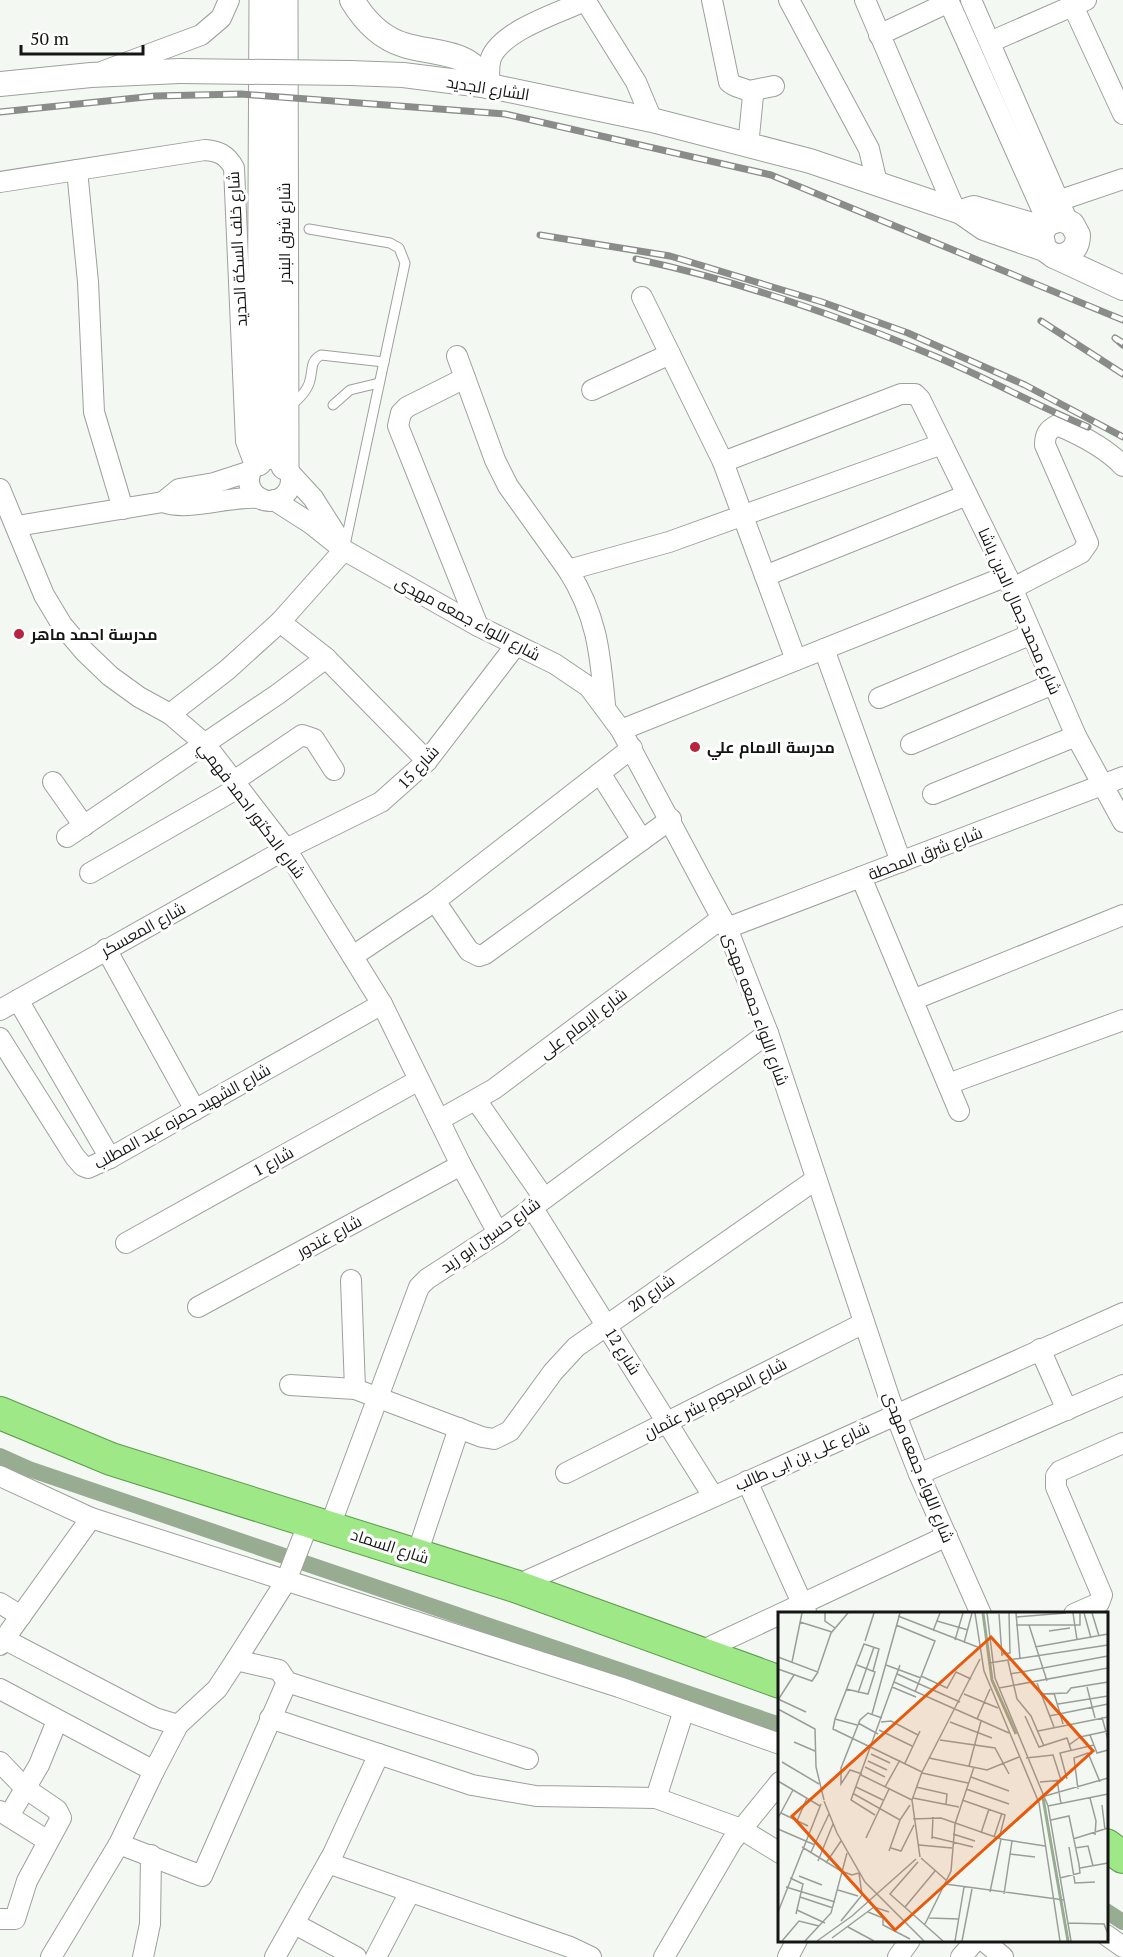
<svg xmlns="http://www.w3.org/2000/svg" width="1123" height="1957" font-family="'PT Serif',Cairo,serif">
	<rect width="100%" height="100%" fill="#f3f9f2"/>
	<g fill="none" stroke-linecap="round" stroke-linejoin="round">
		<g stroke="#98ac92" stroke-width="16">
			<path d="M0 1456 29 1469 780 1725"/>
			<path d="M1106 1911 1123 1922"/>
		</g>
		<defs>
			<g id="service">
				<path d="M309 229 390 243 399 248 405 263 345 545"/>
				<path d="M333 405 350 390 379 383"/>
				<path d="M289 407C298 400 308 390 310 380 313 369 310 361 321 355L384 362"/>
			</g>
			<g id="minor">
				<path d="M585 0 636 82 652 120"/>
				<path d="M712 0 729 82C737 90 747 86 753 96L748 146"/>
				<path d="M789 0 869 149 877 183"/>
				<path d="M865 0 955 210"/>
				<path d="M948 0 1048 223"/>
				<path d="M971 0 1067 220"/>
				<path d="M1073 6 1123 114"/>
				<path d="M879 35 949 2"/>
				<path d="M990 42 1086 0"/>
				<path d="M104 71 201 35 221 18 229 0"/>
				<path d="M490 86C489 77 488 67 491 58 502 30 561 12 587 0"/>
				<path d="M749 91 774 86"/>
				<path d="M77 170 88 282 94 412 123 509"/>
				<path d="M0 182 205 150C219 151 227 155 234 168L246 441 253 460"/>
				<path d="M1046 205 1123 179"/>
				<path d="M642 297 723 462 796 660"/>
				<path d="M457 356 495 460 508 486 568 570"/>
				<path d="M465 378 407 407 401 413 398 426 478 626"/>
				<path d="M592 390 670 354"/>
				<circle cx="270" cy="480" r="21"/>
				<path d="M723 462 901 394H915L920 399 1007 576 1076 736 1123 822"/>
				<path d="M289 472 313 498 339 539"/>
				<path d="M0 489 44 595 62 625 85 652 110 676 139 697 170 714 205 744 286 849 382 1004 461 1165 498 1233"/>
				<path d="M274 500 310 523 344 550 478 626 555 664 589 687 621 730 727 928 768 1033 890 1400 919 1474 981 1614"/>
				<path d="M163 502 179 489 214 483 251 471"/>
				<path d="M17 526 163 502C189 512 230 495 260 498"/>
				<path d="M765 576 967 495"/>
				<path d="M1013 588 1081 553 1088 543 1045 445C1045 434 1048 430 1057 425 1081 435 1105 447 1123 466"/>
				<path d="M280 622 326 658 427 761"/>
				<path d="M824 649 901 862"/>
				<path d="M879 698 1032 634"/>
				<path d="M605 705C600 652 597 616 568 570L669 542 942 444"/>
				<path d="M170 714 227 670 280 622 344 550"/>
				<path d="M621 730 1007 576"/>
				<path d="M911 744 1053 684"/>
				<path d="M600 773 642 840"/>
				<path d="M234 781 302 735 314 739 334 770"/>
				<path d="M53 782 84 826"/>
				<path d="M933 794 1076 736"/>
				<path d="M67 837 278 694 326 658"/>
				<path d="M90 873 238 788"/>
				<path d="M861 877 959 1111"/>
				<path d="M435 901 469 951 479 956 485 954 671 819"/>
				<path d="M727 928 1123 777"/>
				<path d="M106 949 195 1110"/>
				<path d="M353 956 435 901 632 748"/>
				<path d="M915 999 1123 915"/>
				<path d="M18 1000 110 1158"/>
				<path d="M0 1010 286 849 381 802 427 761 516 645"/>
				<path d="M0 1038 75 1157 83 1166 88 1168 110 1158 382 1004"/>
				<path d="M948 1084 1123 1020"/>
				<path d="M476 1100 544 1198"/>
				<path d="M439 1120 494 1089 722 918"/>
				<path d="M532 1207 713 1496"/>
				<path d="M126 1243 419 1080"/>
				<path d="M351 1280 355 1389"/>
				<path d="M198 1307 461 1165"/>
				<path d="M1040 1349 1067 1410"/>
				<path d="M290 1385 355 1389 482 1437 494 1439 510 1431 553 1372 576 1347 815 1180"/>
				<path d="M566 1473 864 1323"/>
				<path d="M919 1474 1123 1385"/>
				<path d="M0 1476 91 1518 619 1687 780 1744"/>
				<path d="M747 1481 806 1612"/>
				<path d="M330 1526 419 1287 427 1279 498 1233 768 1033"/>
				<path d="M417 1554 459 1428"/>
				<path d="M515 1586 1123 1313"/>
				<path d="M0 1603 21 1616"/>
				<path d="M1074 1614 1099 1603 1102 1595 1056 1487V1476L1060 1471 1123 1443"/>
				<path d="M4 1639 155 1718 178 1725 217 1689 236 1660 286 1581 310 1519"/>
				<path d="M0 1645 91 1518"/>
				<path d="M699 1652 947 1536"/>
				<path d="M236 1660 279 1670 287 1682"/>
				<path d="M0 1689 154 1771 119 1844 51 1957"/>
				<path d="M270 1718 472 1785 536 1796 656 1798 741 1829 780 1853"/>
				<path d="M0 1762 25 1788 57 1810 61 1818 27 1881 15 1919H0"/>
				<path d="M154 1771 178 1725"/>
				<path d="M656 1798 684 1710"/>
				<path d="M0 1811 48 1841"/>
				<path d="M9 1816 39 1765 57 1721"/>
				<path d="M119 1844 202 1876 287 1682 528 1759"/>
				<path d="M328 1863 570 1947 591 1957"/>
				<path d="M295 1924 356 1957"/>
				<path d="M1106 1935 1123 1947"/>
				<path d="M983 1940 1003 1957"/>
				<path d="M143 1957 150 1924 151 1855"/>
				<path d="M275 1957 333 1854 379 1754"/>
				<path d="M376 1957 410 1892"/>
				<path d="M664 1957 732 1841 780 1782"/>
				<path d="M788 1957 797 1940"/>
				<path d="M898 1957 910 1940"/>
				<path d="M961 1957 976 1940"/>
			</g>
			<g id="tertiary">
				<path d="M352 0C364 20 381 38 404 45 436 55 473 49 487 86"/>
				<path d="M350 73 403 75 490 86 652 120 810 161 961 212 984 228 1044 249 1054 256C1068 257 1078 250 1078 235L1072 224 1061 219 1048 223 1041 233 1044 249"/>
				<path d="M0 84 91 75 180 71"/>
				<path d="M961 212 974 208 1043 228"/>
				<path d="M1054 256 1123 288"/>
			</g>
			<g id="secondary">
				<path d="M284 0 285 466"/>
				<path d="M258 462 261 401 263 0"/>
			</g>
			<g id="trunk">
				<path d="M0 1413 111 1459 515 1586 780 1682"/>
				<path d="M1106 1845 1123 1857"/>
			</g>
		</defs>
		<use href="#service" stroke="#9ca19b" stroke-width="11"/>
		<use href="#minor" stroke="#9ca19b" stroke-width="22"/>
		<use href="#tertiary" stroke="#9ca19b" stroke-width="26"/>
		<use href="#secondary" stroke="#9ca19b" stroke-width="29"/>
		<use href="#trunk" stroke="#5e9b4d" stroke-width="34"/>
		<use href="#service" stroke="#fff" stroke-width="9"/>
		<use href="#minor" stroke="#fff" stroke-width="20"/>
		<use href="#tertiary" stroke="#fff" stroke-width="24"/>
		<use href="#secondary" stroke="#fff" stroke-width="27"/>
		<use href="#trunk" stroke="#9ee888" stroke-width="32"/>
		<defs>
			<g id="rail">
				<path d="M0 112 155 96 241 94 505 114 771 175 1123 320"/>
				<path d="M540 235 670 256 822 302 908 333 1025 385 1123 437"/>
				<path d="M636 259C740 281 842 317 939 358 989 379 1037 406 1088 427"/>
				<path d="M1041 321 1123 374"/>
				<path d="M1123 343 1115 338 1123 345"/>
			</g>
		</defs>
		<use href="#rail" stroke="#898c88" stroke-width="7"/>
		<use href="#rail" stroke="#fff" stroke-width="4.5" stroke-dasharray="14" stroke-linecap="butt"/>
		<defs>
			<path id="tertiary-bridge" d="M180 71 350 73"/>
		</defs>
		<use href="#tertiary-bridge" stroke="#9ca19b" stroke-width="26" stroke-linecap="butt"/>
		<use href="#tertiary-bridge" stroke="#fff" stroke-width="24"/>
	</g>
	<g fill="#b6243d" stroke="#fff" stroke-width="2">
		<circle cx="19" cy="634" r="6"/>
		<circle cx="695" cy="747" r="6"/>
	</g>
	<g text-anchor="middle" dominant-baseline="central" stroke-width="6" stroke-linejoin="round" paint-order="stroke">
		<g font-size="16" fill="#151614" stroke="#fff">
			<text transform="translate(488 88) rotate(9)">الشارع الجديد</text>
			<text transform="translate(284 233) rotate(-90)">شارع شرق البندر</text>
			<text transform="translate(237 249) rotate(-93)">شارع خلف السكة الحديد</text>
			<text transform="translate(1020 611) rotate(66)">شارع محمد جمال الدين باشا</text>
			<text transform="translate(468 618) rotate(28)">شارع اللواء جمعه مهدى</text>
			<text transform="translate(418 767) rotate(-47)">شارع 15</text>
			<text transform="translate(252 810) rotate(53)">شارع الدكتور احمد فهمي</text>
			<text transform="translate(925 853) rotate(-21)">شارع شرق المحطة</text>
			<text transform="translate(143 929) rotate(-29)">شارع المعسكر</text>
			<text transform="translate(756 1009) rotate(70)">شارع اللواء جمعه مهدى</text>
			<text transform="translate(583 1023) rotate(-37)">شارع الإمام على</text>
			<text transform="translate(182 1116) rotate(-29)">شارع الشهيد حمزه عبد المطلب</text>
			<text transform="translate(273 1161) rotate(-29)">شارع 1</text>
			<text transform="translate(490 1235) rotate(-35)">شارع حسين ابو زيد</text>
			<text transform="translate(329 1236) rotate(-28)">شارع غندور</text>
			<text transform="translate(651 1293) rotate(-35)">شارع 20</text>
			<text transform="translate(623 1351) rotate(58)">شارع 12</text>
			<text transform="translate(715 1398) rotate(-27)">شارع المرحوم بشر عثمان</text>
			<text transform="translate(802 1456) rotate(-24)">شارع على بن ابى طالب</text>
			<text transform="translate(919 1467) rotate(68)">شارع اللواء جمعه مهدى</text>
			<text transform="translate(390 1546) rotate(18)">شارع السماد</text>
		</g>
		<g font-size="16" font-weight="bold" fill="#151614" stroke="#fff" text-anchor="start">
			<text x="31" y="634">مدرسة احمد ماهر</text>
			<text x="707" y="747">مدرسة الامام علي</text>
		</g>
	</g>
	<g transform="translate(778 1612)">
		<rect width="330" height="330" fill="#f3f9f2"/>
		<path fill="none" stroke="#98ac92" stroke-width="3" d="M205 1 214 68 238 122M265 186 290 329"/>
		<path fill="none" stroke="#9a9e99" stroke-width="1.5" d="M47 1V9L57 16M197 1 206 59 261 191 282 329M209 1 217 66 270 194 293 329M238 1 242 47M295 1 299 28M306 1 313 26M314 1 321 24M221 2 224 44M120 4 202 36M238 5 288 1M159 9 190 18M22 10 54 20M118 13 157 29 137 80M238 13H302V1M251 13 269 69M155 19 162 1M271 19 292 16M177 28 185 1M87 29 96 1M186 31 194 1M257 35 330 22M224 42 232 41 231 1M0 45 40 60 34 69 0 57M230 49 239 87 253 104 266 134M14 50 24 1M211 51 330 33M108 53 143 66M40 59 53 21 70 1M119 62 182 90M232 62 330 44M143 64 169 76 178 60 193 67M116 70 231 121M259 71 276 115M114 75 138 85M309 75 317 106M221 76 330 56M68 77 90 82 97 60 79 53M80 81 96 35M276 81 285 112M186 82 220 96M262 82 289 81 293 76 330 70M0 87 28 100M0 88 16 63M280 92 330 84M0 97 37 117 38 155 46 188M94 102 122 1M247 104 261 135 289 126 293 138M271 104 330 92M324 105 330 128M57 107 55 117 144 160M199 107 212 77M103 110 113 109 140 123M172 110 214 126M80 111 100 122M79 113 57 107 86 32 101 37 95 59M101 118 134 134M260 119 330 105M312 123 319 141 330 138M162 128 217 136 231 162M16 130 37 139M291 133 302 125 330 119M93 142 112 151M151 146 209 158 241 145M248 146 275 143 283 168M90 149 109 158M4 150 41 172M127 151 142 119M191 154 203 109M87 155 107 165M144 161 190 171M84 162 72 158 63 172V156L82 108 90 101 104 106M83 163 134 188M193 165 231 179M289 167 282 141 316 133M279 168 283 192M0 169 42 194M262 170 285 168M78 175 105 188M107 175 122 148M138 175 169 182 168 192M188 177 231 192M300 177 296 146 310 141 322 170M76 182 122 208 132 193M267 184 330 166M135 186 181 195M312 186 318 209 317 223M184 188 227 203 221 227M46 189 59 221 87 270 146 329M324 193 327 218M270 194 330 182M3 201 30 214M97 203 73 188 122 53M0 206 15 178M135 207 163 206 223 227 267 234M273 208 291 204 301 252 302 261 282 266M19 209 29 186M0 217 37 233M203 221 211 197M175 222 197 229M154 225 195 235M216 225 224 201M88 226 111 177M154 227 155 205M295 227 330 216M141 233 174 236M24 235 63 259 74 263 81 261M291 235 297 271 317 270M113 236 123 239 136 213M297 236 310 234 315 254M111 239 122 208M33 240 51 202M232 242 257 245M142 245 134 188 144 160 202 47M143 246 168 268M40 249 55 212M140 250 112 282 165 329M48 251 63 229M302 256 330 251M21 264 44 273M12 266 25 272 18 302M167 272 286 288M8 275 57 290M60 278 80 284M212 280 223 227M226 282 234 229M22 285 55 296M127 295 157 259M19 298 47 311M0 300 43 192M90 300 105 306V313L132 327M151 306 181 307M63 309 84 283 81 261M290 311 326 312 330 322M147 312 173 259 177 212 196 155M70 315 96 329M54 326 96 295 111 300M4 329 21 309 41 314M27 329 53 301 69 241M39 329 74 304 138 247M177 329 186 275M184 329 194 277"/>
		<path fill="#e8590c" fill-opacity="0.15" stroke="#e8590c" stroke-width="3" d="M213 25 315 139 117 318 14 204Z"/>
		<rect width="330" height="330" fill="none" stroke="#151614" stroke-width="3"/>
	</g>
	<path d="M21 45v9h122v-9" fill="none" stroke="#151614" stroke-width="3"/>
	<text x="30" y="45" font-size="18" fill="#151614" stroke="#ffffff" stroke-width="4.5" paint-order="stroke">50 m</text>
</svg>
